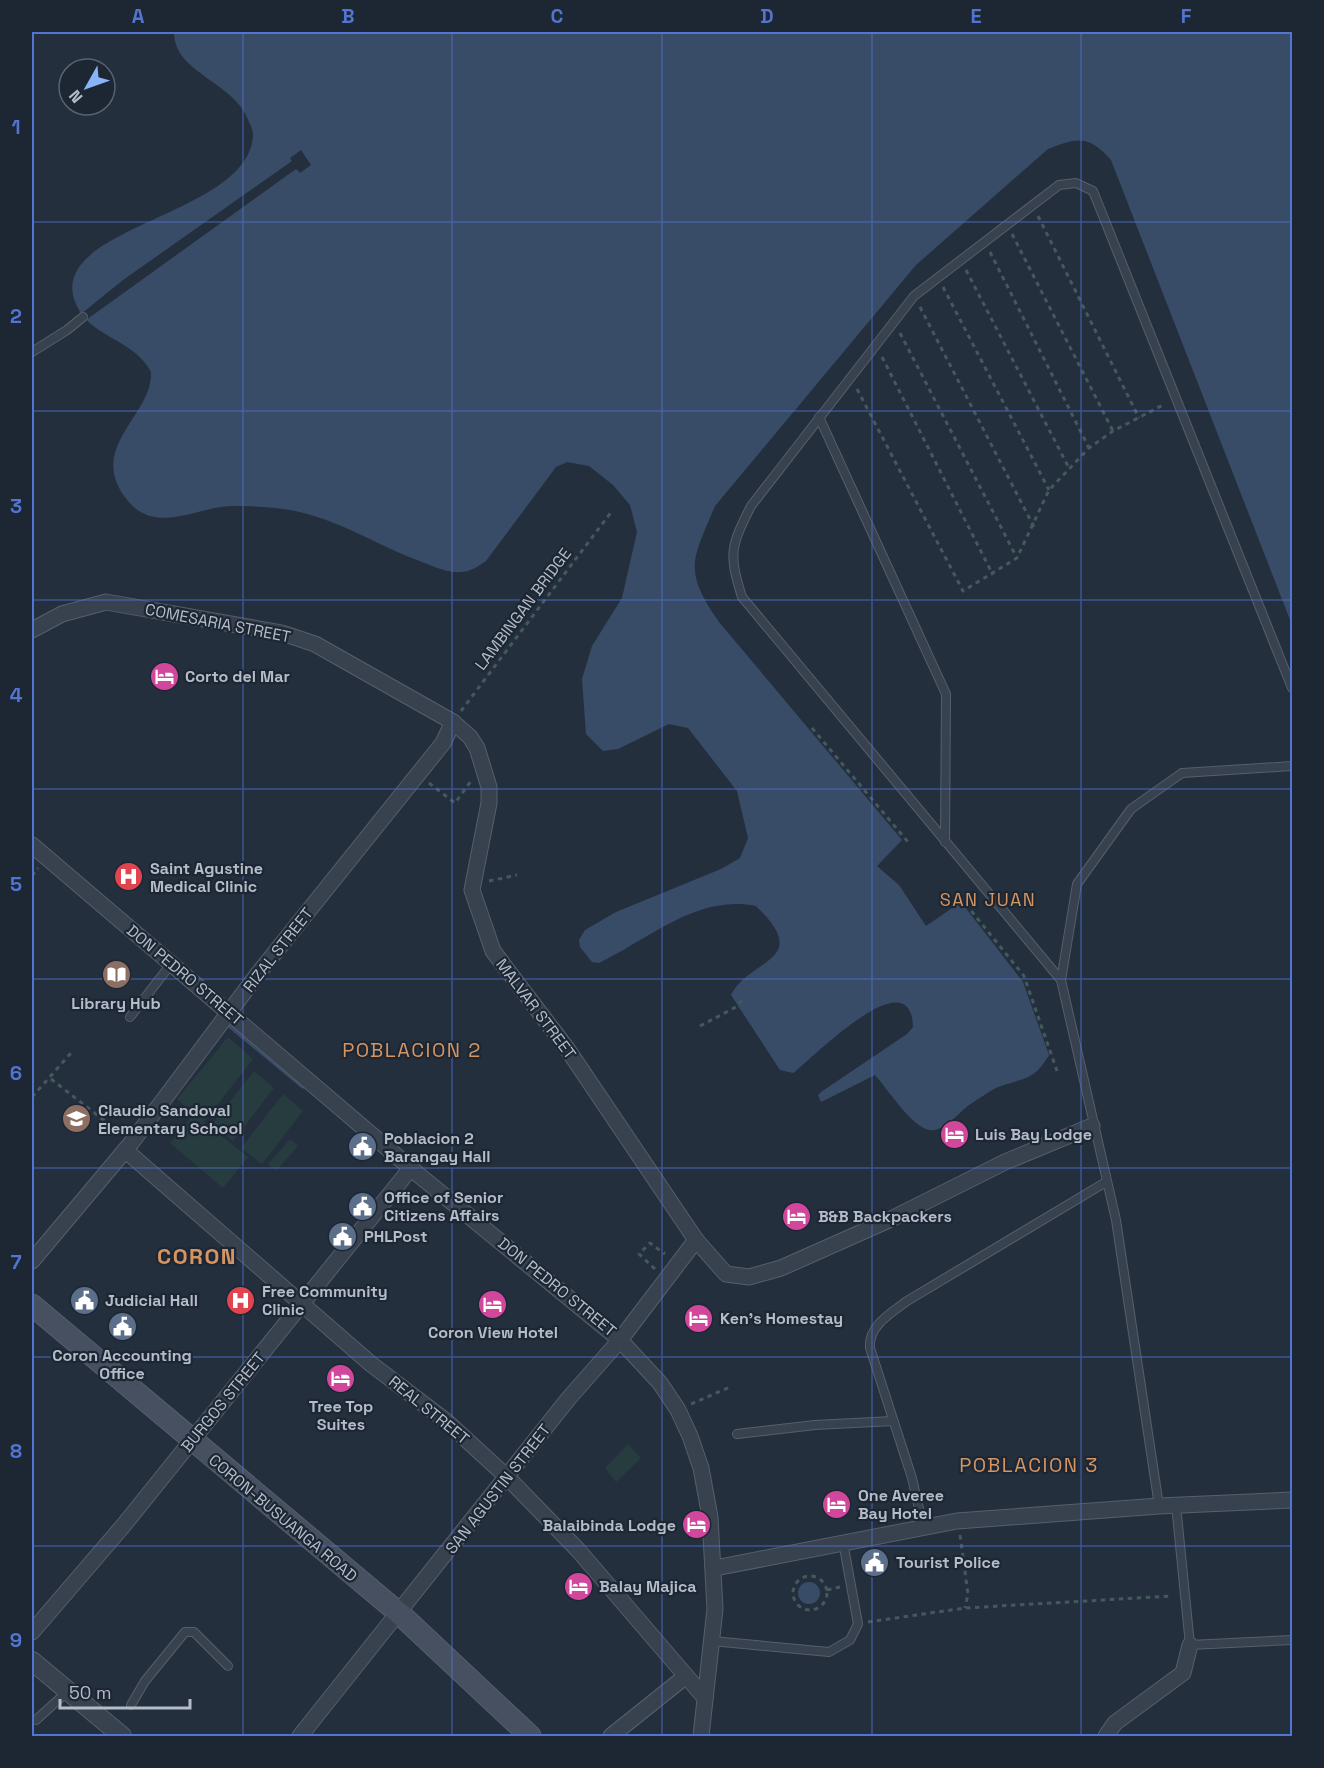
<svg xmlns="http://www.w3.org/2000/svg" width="1324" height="1768" font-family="'Space Grotesk',sans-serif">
	<rect width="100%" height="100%" fill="#242f3e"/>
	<g fill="#263c3f">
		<path d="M228 1037 253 1059 204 1122 248 1157 223 1188 170 1143 194 1114 177 1099Z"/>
		<path d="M254 1071 274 1088 233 1141 212 1124Z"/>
		<path d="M283 1094 303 1111 262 1164 241 1148Z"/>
		<path d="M290 1139 298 1146 276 1171 268 1164Z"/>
		<path d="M628 1444 641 1458 616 1482 605 1468Z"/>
	</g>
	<g fill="#394c67">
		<path d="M174 32H1292V625L1111 160C1089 135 1078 137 1048 149L916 265 715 506C692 561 683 570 719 622L902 840 877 866 899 885 926 926 961 902 1023 982 1049 1055C1033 1083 1022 1077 996 1088 988 1092 980 1098 972 1103 960 1110 946 1132 930 1130 912 1128 887 1088 875 1075L821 1102 818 1095 821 1092 907 1034 913 1027C911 956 810 1061 793 1073L780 1070 731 995C749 958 814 962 756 906 697 894 649 939 599 963L592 962 580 947 579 940 585 930 616 912 721 869 740 858 748 838 737 791 688 728 669 724 618 749 603 751 586 734 582 679 592 646 622 598 637 532 630 505 613 485 589 466 567 462 556 467 486 561C477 567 469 573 457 572 445 572 433 566 422 562 378 546 337 518 290 510 272 507 250 506 231 506 197 507 156 535 128 501 84 448 153 416 151 372 133 337 86 338 74 299 52 225 250 215 253 135 253 131 251 126 249 122 235 81 174 74 174 32Z"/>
		<circle cx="809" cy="1593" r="11"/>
	</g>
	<path fill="#242f3e" d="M301 150 311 165 300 173 296 169 86 320 81 314 123 280 292 161 290 158Z"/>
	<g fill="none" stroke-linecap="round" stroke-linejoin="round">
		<path stroke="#394c67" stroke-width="5" d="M228 1024 303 1086"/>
		<defs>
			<g id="service">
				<path d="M32 352 67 330 83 317"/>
				<path d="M819 417 946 694 945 842"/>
				<path d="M1061 980 742 597C728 553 731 546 751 506L914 296 1059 185 1076 183 1093 191 1292 688"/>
				<path d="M130 1017 171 964"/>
				<path d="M737 1434 815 1425 893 1421"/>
				<path d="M1176 1505 1190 1645 1292 1640"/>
				<path d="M1159 1506 1116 1220 1061 980 1077 884 1131 809 1182 773 1292 766"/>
				<path d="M923 1526 912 1478 870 1348C868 1326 891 1313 907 1301L1106 1182"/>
				<path d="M712 1641 829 1652 850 1640 858 1624 843 1542"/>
				<path d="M131 1705 145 1681 185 1632H194L228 1666"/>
				<path d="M36 1720 68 1691"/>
			</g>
			<g id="minor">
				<path d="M32 630 62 614 106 602 282 633 315 644 453 722 470 737 477 748 489 787V803L472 890 493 951 568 1050 696 1240 726 1274 749 1277 781 1268 889 1220 1005 1162 1092 1126"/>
				<path d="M32 845 420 1176 620 1340 660 1383 678 1410 690 1436 701 1468 710 1517 715 1609 701 1736"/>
				<path d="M125 1150 371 1364 446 1421 507 1477 578 1550 705 1698"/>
				<path d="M32 1261 132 1142 257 975 443 743 453 722"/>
				<path d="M715 1568 957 1521 1159 1506 1292 1500"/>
				<path d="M32 1632 123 1526 411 1168"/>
				<path d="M300 1736 569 1398 620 1340 696 1240"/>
				<path d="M611 1736 686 1676"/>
				<path d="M1106 1736 1115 1723 1183 1673 1190 1645"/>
			</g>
			<path id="tertiary" d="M32 1661 122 1736"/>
			<path id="secondary" d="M32 1305 400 1614 530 1736"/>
		</defs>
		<use href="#service" stroke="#565f6c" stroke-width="10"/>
		<use href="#minor" stroke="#565f6c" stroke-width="17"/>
		<use href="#tertiary" stroke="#565f6c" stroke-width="20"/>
		<use href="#secondary" stroke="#565f6c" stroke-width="23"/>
		<g stroke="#44595c" stroke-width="3" stroke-dasharray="4.5 4.5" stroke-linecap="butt">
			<path d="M1038 216 1139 418"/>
			<path d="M1012 234 1113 431"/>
			<path d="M990 252 1089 448"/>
			<path d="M966 270 1069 468"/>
			<path d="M943 287 1049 490"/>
			<path d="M920 307 1034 527"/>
			<path d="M900 333 1017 558"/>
			<path d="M882 357 993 575"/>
			<path d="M857 389 963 591 1017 558 1049 490 1089 448 1113 431 1165 404"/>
			<path d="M461 711 612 511"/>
			<path d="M812 728 908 842"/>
			<path d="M429 783 455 803 471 781"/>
			<path d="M32 876 38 868"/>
			<path d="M489 881 517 875"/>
			<path d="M960 897 1024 976 1057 1071"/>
			<path d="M700 1026 736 1007 743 999"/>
			<path d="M51 1079 119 1132"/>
			<path d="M32 1097 71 1053"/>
			<path d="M655 1269 639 1254 650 1243 665 1254"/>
			<path d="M691 1404 730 1387"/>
			<path d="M960 1535 968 1594 965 1608"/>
			<circle cx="810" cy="1593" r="17"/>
			<path d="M827 1590 840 1587"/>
			<path d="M868 1622 965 1608 1172 1596"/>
		</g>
		<use href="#service" stroke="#38414e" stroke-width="8"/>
		<use href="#minor" stroke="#38414e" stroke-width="15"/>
		<use href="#tertiary" stroke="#38414e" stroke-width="18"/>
		<use href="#secondary" stroke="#465061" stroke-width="21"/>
	</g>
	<path fill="none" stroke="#5274d3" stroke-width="1.5" stroke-opacity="0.55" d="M243 32V1736M452 32V1736M662 32V1736M872 32V1736M1081 32V1736M32 222H1292M32 411H1292M32 600H1292M32 789H1292M32 979H1292M32 1168H1292M32 1357H1292M32 1546H1292"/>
	<defs>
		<symbol id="hotel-disc" viewBox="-11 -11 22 22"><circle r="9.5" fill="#d1479c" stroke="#1d2633"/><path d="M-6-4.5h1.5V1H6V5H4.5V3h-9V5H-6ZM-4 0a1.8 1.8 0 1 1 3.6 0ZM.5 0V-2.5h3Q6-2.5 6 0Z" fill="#fff"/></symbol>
		<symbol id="hospital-disc" viewBox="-11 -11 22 22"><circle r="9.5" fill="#e0444e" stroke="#1d2633"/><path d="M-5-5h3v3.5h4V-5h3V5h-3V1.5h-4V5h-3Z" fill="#fff"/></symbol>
		<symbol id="library-disc" viewBox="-11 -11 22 22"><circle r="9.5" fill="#8d6e63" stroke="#1d2633"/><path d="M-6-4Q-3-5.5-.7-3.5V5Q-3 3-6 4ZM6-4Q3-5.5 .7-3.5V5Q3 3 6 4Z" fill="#fff"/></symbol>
		<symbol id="school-disc" viewBox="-11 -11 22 22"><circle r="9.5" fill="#8d6e63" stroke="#1d2633"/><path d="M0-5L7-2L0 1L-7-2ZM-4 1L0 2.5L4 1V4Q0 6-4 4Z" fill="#fff"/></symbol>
		<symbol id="civic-disc" viewBox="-11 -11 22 22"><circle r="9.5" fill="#5c6f8a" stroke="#1d2633"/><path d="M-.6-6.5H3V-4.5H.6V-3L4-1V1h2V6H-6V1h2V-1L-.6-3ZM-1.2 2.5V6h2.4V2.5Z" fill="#fff"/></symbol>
	</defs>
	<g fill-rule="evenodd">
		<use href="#hotel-disc" x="148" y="660" width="33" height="33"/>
		<use href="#hospital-disc" x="112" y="860" width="33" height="33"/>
		<use href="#library-disc" x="100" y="958" width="33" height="33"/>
		<use href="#school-disc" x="60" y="1102" width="33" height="33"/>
		<use href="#hotel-disc" x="938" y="1118" width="33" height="33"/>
		<use href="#civic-disc" x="346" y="1130" width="33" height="33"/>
		<use href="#civic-disc" x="346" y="1190" width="33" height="33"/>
		<use href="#hotel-disc" x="780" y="1200" width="33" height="33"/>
		<use href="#civic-disc" x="326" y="1220" width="33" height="33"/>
		<use href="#civic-disc" x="68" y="1284" width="33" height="33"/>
		<use href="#hospital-disc" x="224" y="1284" width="33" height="33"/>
		<use href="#hotel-disc" x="476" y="1288" width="33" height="33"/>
		<use href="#hotel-disc" x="682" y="1302" width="33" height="33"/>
		<use href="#civic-disc" x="106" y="1310" width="33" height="33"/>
		<use href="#hotel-disc" x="324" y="1362" width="33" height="33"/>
		<use href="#hotel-disc" x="820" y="1488" width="33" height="33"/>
		<use href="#hotel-disc" x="680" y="1508" width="33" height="33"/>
		<use href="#civic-disc" x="858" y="1546" width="33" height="33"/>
		<use href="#hotel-disc" x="562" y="1570" width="33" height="33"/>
	</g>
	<g text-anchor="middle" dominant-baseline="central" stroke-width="4.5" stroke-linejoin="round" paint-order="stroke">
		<g font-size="16" fill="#b4bcc9" stroke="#1d2633">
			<text transform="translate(523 609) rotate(-53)">LAMBINGAN BRIDGE</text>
			<text transform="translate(218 623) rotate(11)">COMESARIA STREET</text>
			<text transform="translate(278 950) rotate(-52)">RIZAL STREET</text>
			<text transform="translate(185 975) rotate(40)">DON PEDRO STREET</text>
			<text transform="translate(536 1009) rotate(53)">MALVAR STREET</text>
			<text transform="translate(557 1287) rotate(39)">DON PEDRO STREET</text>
			<text transform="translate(223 1402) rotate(-51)">BURGOS STREET</text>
			<text transform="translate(429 1410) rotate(39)">REAL STREET</text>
			<text transform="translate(498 1489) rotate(-52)">SAN AGUSTIN STREET</text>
			<text transform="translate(283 1518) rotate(40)">CORON-BUSUANGA ROAD</text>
		</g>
		<g font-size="16" font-weight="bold" fill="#b4bcc9" stroke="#1d2633" text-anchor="start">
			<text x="185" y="676">Corto del Mar</text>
			<text x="150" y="868">Saint Agustine<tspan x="150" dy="18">Medical Clinic</tspan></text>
			<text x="116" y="1003" text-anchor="middle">Library Hub</text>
			<text x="98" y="1110">Claudio Sandoval<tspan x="98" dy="18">Elementary School</tspan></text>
			<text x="975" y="1134">Luis Bay Lodge</text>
			<text x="384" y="1138">Poblacion 2<tspan x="384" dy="18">Barangay Hall</tspan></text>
			<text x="384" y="1197">Office of Senior<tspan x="384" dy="18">Citizens Affairs</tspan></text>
			<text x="818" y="1216">B&amp;B Backpackers</text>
			<text x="364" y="1236">PHLPost</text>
			<text x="262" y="1291">Free Community<tspan x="262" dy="18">Clinic</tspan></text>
			<text x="105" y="1300">Judicial Hall</text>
			<text x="720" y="1318">Ken's Homestay</text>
			<text x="493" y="1332" text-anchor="middle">Coron View Hotel</text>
			<text x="122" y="1355" text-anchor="middle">Coron Accounting<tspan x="122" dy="18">Office</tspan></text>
			<text x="341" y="1406" text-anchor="middle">Tree Top<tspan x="341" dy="18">Suites</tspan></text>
			<text x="858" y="1495">One Averee<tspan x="858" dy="18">Bay Hotel</tspan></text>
			<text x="676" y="1525" text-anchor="end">Balaibinda Lodge</text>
			<text x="896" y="1562">Tourist Police</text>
			<text x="599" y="1586">Balay Majica</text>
		</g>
		<g font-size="18" letter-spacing="1.5" fill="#d59563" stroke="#1d2633">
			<text x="988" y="899">SAN JUAN</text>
		</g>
		<g font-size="20" letter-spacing="1.5" fill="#d59563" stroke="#1d2633">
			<text x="412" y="1050">POBLACION 2</text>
			<text x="1029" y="1465">POBLACION 3</text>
		</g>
		<g font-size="22" font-weight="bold" letter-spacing="1.5" fill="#d59563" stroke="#1d2633">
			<text x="197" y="1256">CORON</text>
		</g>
	</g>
	<rect width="1324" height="1768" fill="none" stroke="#1d2633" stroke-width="66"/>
	<g transform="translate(87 87) rotate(230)"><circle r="28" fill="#1d2633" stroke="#59626f" stroke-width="1.5"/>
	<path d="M0-4.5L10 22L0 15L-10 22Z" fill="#8ab4f8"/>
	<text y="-9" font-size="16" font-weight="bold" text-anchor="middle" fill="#b4bcc9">N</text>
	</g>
	<path d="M60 1699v9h130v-9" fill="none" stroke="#b4bcc9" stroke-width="3"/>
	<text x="69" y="1699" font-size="18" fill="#b4bcc9" stroke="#1d2633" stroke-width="4.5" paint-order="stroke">50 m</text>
	<rect x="33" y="33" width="1258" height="1702" fill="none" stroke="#5274d3" stroke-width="2"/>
	<g font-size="20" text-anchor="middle" font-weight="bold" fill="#5274d3">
		<text x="138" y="23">A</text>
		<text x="348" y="23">B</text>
		<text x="557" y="23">C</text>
		<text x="767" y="23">D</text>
		<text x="976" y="23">E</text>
		<text x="1186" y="23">F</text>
		<text x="16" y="134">1</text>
		<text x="16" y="323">2</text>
		<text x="16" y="513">3</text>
		<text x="16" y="702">4</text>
		<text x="16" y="891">5</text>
		<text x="16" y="1080">6</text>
		<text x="16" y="1269">7</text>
		<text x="16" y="1458">8</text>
		<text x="16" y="1647">9</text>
	</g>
</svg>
